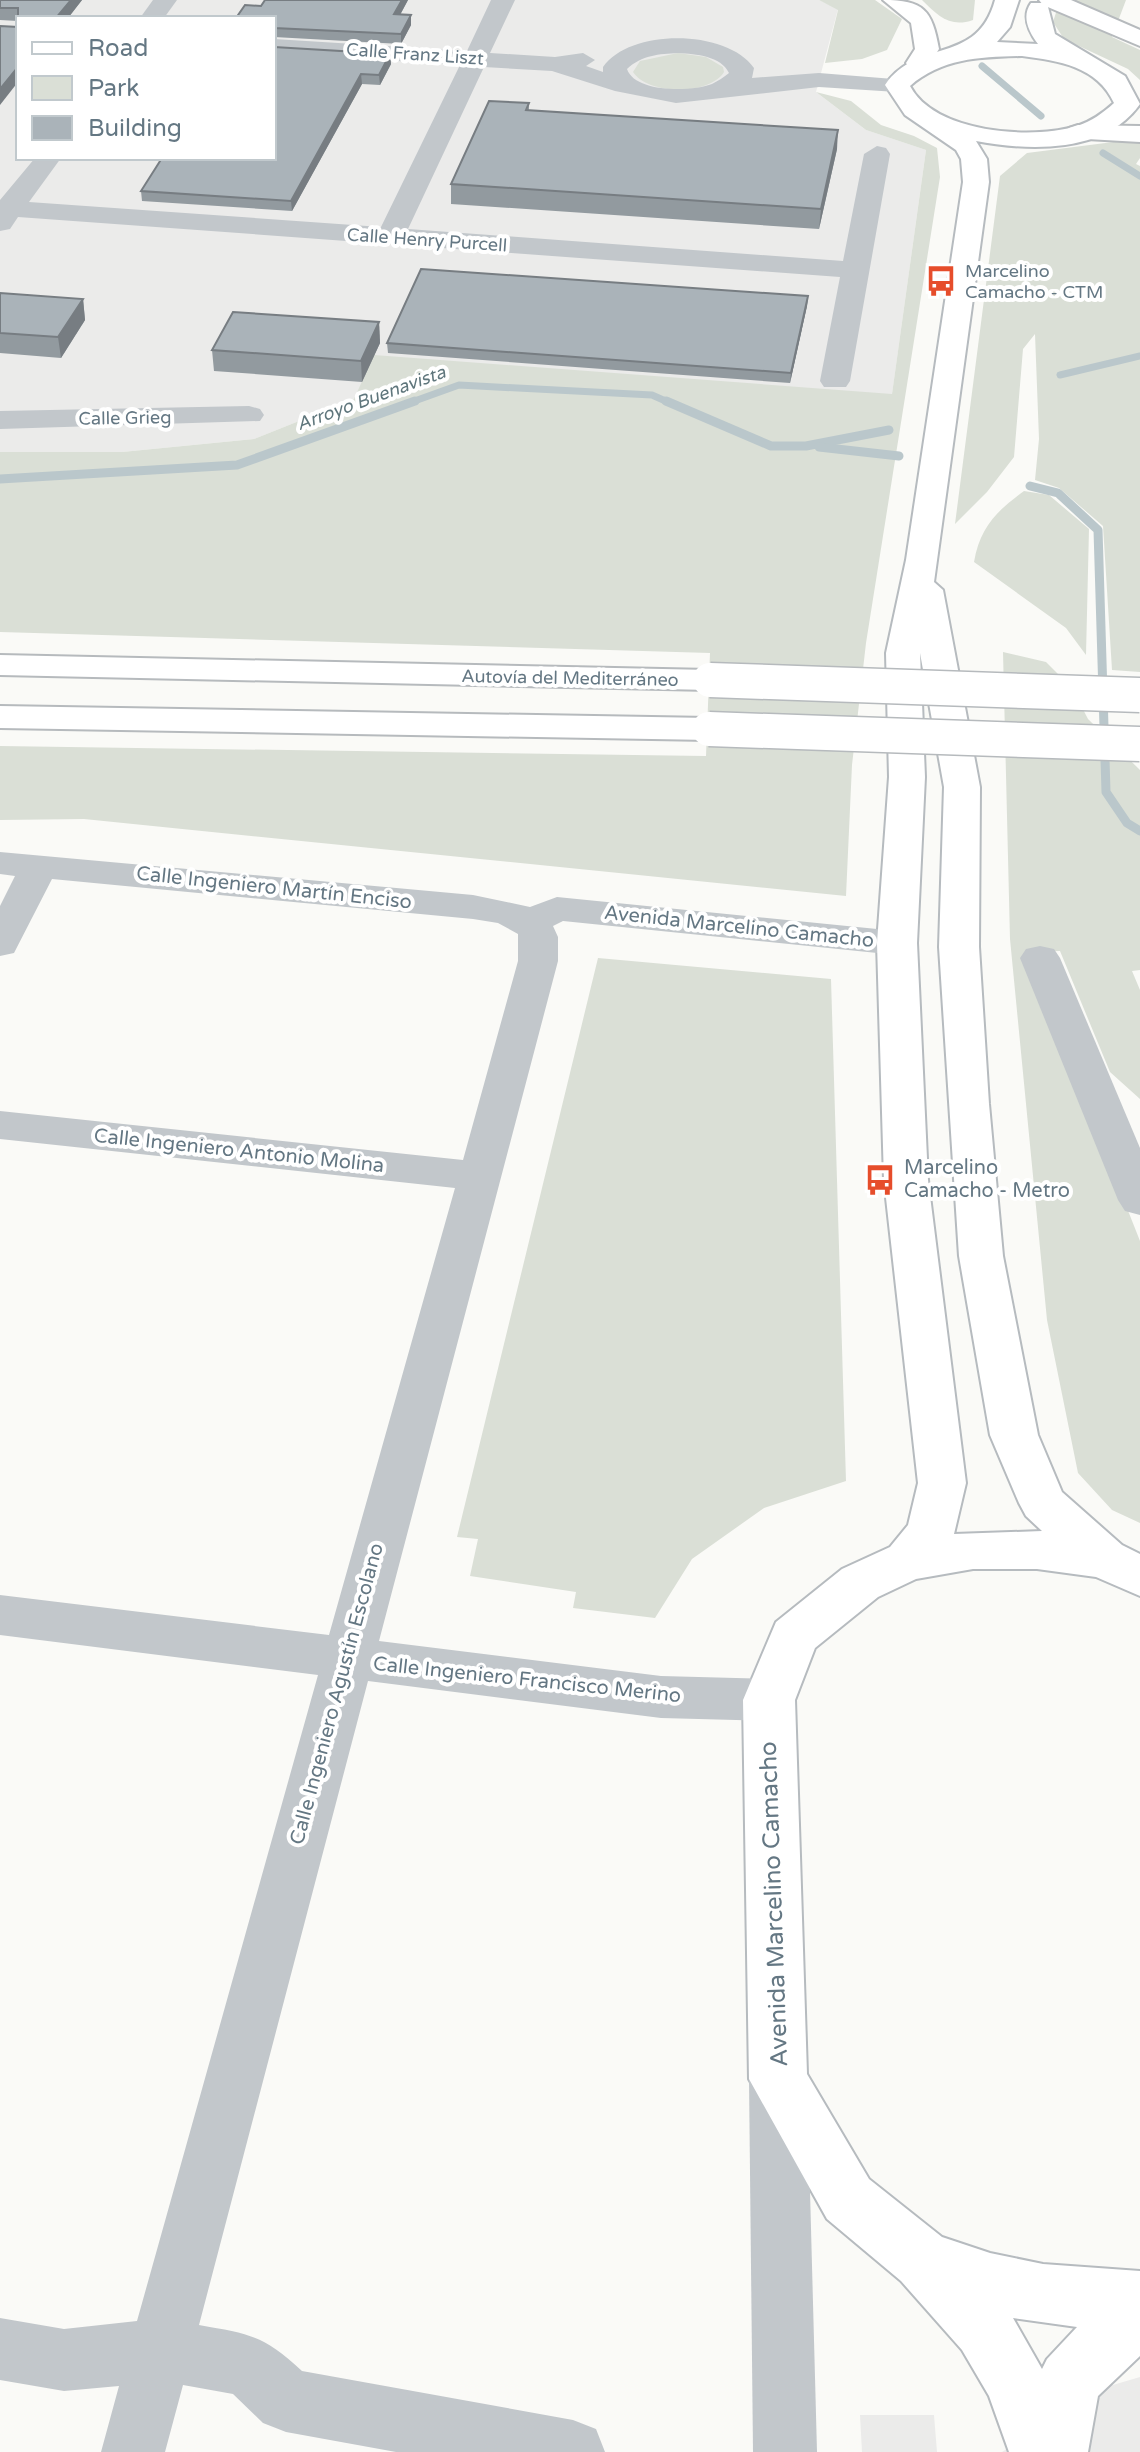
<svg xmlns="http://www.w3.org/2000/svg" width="1140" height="2452" font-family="'Varela Round',sans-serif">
	<rect width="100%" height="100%" fill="#fafaf7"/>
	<g fill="#ebebea" fill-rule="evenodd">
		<path d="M0 0H819L838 9 816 92 866 130 926 150 888 423 354 399 254 439 122 452H0ZM18 18H274V158H18Z"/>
		<path d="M1140 2377V2452H1002L1096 2390Z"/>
		<path d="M860 2415H934L937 2452H862Z"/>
	</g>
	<g fill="#dadfd6">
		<path d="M819 0H875L902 19 887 50 862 59 825 63 838 10Z"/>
		<path d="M922 0H975L973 20C950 28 938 16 922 0Z"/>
		<path d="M1060 0H1126L1112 37 1140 50V80L1128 69 1064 39 1053 22Z"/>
		<path d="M678 53 706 57 723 67 724 72C709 96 648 95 633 72L640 61Z"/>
		<path d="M816 92 851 101 881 125 914 136 937 148 940 177 866 643 852 765 846 896 84 819 0 820V746L706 756 710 653 0 632V452H122L254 439 354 399 374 355 892 394 926 150 866 130Z"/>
		<path d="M1121 141 1140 142V158L1136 164 1140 166V672L1112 670 1103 526 1059 488 1035 480 1039 439 1035 334 1023 349 1014 457 987 492 955 524 1000 176 1027 153Z"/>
		<path d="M1024 491 1049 495 1089 529 1086 655 1066 628 974 562C980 528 996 511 1024 491Z"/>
		<path d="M1003 652 1046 662 1072 688 1088 719 1140 770V970L1132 971 1140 990V1099L1110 1072 1060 951 1026 952 1140 1241V1523L1112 1510 1078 1473 1047 1320 1010 939Z"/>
		<path d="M598 958 831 979 846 1481 764 1508 692 1559 655 1618 573 1608 576 1592 470 1576 478 1539 457 1537Z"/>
	</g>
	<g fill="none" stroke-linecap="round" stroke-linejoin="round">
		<g stroke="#bac7cb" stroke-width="7">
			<path d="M982 66 1041 116"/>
			<path d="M1103 153 1140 176"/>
			<path d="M1060 375 1140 356"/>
			<path d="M409 403 459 385 652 395 670 403"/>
		</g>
		<g stroke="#bac7cb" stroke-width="9">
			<path d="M666 401 771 446H806L889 430"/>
			<path d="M819 447 899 456"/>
			<path d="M0 479 237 465 415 401"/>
			<path d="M1030 486 1058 493 1098 530 1106 792 1127 823 1140 831"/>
		</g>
		<defs>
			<path id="major" d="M995 0H1019L1010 27 997 42 1038 44C1029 32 1021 17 1031 3H1047L1055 34 1125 76 1140 104C1105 154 1029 151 976 141L987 159 989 182 934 582 943 590 980 787 979 947 989 1104 1003 1256 1038 1435 1062 1492 1122 1545 1140 1554V1596L1096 1577 1037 1569H973L916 1579 878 1597 815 1648 795 1700 807 2074 869 2179 942 2237 990 2253 1043 2264 1140 2271V2356L1098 2396 1088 2452H1009L989 2396 962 2350 901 2281 827 2219 749 2079 743 1700 776 1622 842 1569 890 1547 908 1525 918 1483 884 1180 877 943 889 777 886 653 906 560 963 182 961 159 956 150 905 115 885 85C918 37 977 66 995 0ZM1022 56C1059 61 1097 66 1114 103 1103 113 1092 121 1077 126 1032 140 934 133 910 86 942 58 981 57 1022 56ZM920 653 944 787 939 947 959 1256 990 1435 1019 1503 1026 1516 1042 1531 954 1534 966 1483 928 1180 917 943 925 777ZM1013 2318 1077 2327 1047 2359 1042 2369Z"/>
			<g id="highway">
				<path d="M883 0C924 0 932 10 939 49L927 68H909L906 63 915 49 911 23Z"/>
				<path d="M1039 0H1071L1140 30V46L1043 5Z"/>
				<path d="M1078 125 1140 126V142L1069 138 1065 133 1069 128Z"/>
				<path d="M0 655 710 670 722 673 727 680 722 687 710 690 0 675Z"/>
				<path d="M0 706 709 718 722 721 727 729 722 737 709 740 0 728Z"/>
			</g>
		</defs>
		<use href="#major" stroke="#b6bbbf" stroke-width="4"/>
		<use href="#highway" stroke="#b6babd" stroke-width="4"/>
		<g fill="#c2c7cb" fill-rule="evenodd">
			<path d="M153 0H177L164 18H140Z"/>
			<path d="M491 0H515L490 53 555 57 583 53 595 60 586 66 603 72V67C630 28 727 29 754 68L752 78 819 73 906 80 909 85 906 90 897 92 819 87 676 103 615 91 552 71 484 67 408 229 843 261 864 154 877 146 886 148 890 154 850 381 846 387H824L820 381 840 277 18 217 10 229 0 231V200L35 158H61L29 202 381 227 460 65 274 53V39L467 51ZM678 53C696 54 721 56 729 73 724 77 718 81 712 84 692 92 635 93 627 69 642 55 659 54 678 53Z"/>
			<path d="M249 406 260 409 264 415 260 421 0 429V411Z"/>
			<path d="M0 852 473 895 530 907 557 897 897 931 911 934 917 943 911 952 897 955 563 921 553 926 558 937V961L379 1641 661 1676 769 1679 787 1685 795 1700 787 1715 769 1721 661 1718 368 1681 199 2325C250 2334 263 2335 302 2371L573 2420 596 2429 605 2452H396L286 2432 263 2423 233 2394 183 2385 165 2452H101L119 2386 64 2391 0 2380V2318L64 2329 137 2321 318 1675 0 1635V1595L329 1635 455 1188 0 1139V1111L463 1160 518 961V934L498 923 473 919 52 879 14 953 0 956V906L15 876 0 874Z"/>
			<path d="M1040 946 1054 949 1060 958 1140 1148V1215L1125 1211 1118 1200 1020 958 1026 949Z"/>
			<path d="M778 2052 799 2060 807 2079 817 2452H753L749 2079 757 2060Z"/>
		</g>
		<use href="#major" fill="#fff" fill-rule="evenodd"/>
		<use href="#highway" fill="#fff" fill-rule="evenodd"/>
		<defs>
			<g id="highway-bridge">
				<path d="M710 680 1140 695"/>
				<path d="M709 729 1140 744"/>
			</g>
		</defs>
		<use href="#highway-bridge" stroke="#b6babd" stroke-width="37" stroke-linecap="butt"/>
		<use href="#highway-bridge" stroke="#fff" stroke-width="34"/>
	</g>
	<g fill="#929a9f">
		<path d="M0 0H82L68 18H18V21L0 20Z"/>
		<path d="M408 0 400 15H411V25L401 44 274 37V18L261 6Z"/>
		<path d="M274 47 390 54 391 64 380 85 362 84 292 211 142 201 141 191Z"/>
		<path d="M529 103V110L837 149 819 229 451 204V184Z"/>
		<path d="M0 293 83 299 85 320 61 358 0 353Z"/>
		<path d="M808 296 807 306 790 383 388 353 387 343Z"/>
		<path d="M379 322 380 343 362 382 214 371 212 350Z"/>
	</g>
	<g fill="#777d82">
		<path d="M71 0H82L68 18H56Z"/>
		<path d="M402 0H408L395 24 394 14Z"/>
		<path d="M411 15V25L401 44V34Z"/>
		<path d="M390 54 391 64 380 85 379 75Z"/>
		<path d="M18 67V82L0 105V89Z"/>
		<path d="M361 74 362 84 292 211 291 201Z"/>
		<path d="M838 130 837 149 819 229 821 209Z"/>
		<path d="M808 296 807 306 790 383 791 373Z"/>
		<path d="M83 299 85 320 61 358 58 337Z"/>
		<path d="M379 322 380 343 362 382 361 361Z"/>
	</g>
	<g fill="#aab3b9" stroke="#777d82" stroke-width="2">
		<path d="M0 0H71L56 18H18V8H0Z"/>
		<path d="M265 0H402L394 14 411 15 401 34 274 28V18H236L245 5 261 6Z"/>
		<path d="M0 26 18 27V67L0 89Z"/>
		<path d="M274 47 390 54 379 75 361 74 291 201 141 191 162 158H274Z"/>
		<path d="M489 101 529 103 526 110 838 130 821 209 451 184Z"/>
		<path d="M421 269 808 296 791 373 387 343Z"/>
		<path d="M0 293 83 299 58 337 0 333Z"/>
		<path d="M233 312 379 322 361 361 212 350Z"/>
	</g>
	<defs>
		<symbol id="bus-bare" viewBox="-9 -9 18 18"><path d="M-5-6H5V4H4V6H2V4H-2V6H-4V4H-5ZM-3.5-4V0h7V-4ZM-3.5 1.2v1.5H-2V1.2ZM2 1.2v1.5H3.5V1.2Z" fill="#e64d2b" stroke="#fff" stroke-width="2.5" paint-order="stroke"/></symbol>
	</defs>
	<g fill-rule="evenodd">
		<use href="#bus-bare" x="919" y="259" width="44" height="44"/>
		<use href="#bus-bare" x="858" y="1158" width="44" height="44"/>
	</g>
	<g text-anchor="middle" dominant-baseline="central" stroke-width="8" stroke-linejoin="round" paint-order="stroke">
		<g font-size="18" fill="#647783" stroke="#fff">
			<text transform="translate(415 54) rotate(4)">Calle Franz Liszt</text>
			<text transform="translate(427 240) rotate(4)">Calle Henry Purcell</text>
			<text transform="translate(125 418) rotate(-1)">Calle Grieg</text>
			<text transform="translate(570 678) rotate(1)">Autovía del Mediterráneo</text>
		</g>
		<g font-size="18" fill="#647783" stroke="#fff" text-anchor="start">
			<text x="965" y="271">Marcelino<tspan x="965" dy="21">Camacho - CTM</tspan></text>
		</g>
		<g font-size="18" font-style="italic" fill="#5f767c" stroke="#fff">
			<text transform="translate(371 398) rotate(-20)">Arroyo Buenavista</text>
		</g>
		<g font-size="20" fill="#647783" stroke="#fff">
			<text transform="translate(274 888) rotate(6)">Calle Ingeniero Martín Enciso</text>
			<text transform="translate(739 927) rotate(6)">Avenida Marcelino Camacho</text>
			<text transform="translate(239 1151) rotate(6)">Calle Ingeniero Antonio Molina</text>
			<text transform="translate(527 1680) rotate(6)">Calle Ingeniero Francisco Merino</text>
			<text transform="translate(337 1694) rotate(-75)">Calle Ingeniero Agustín Escolano</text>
		</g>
		<g font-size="20" fill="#647783" stroke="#fff" text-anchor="start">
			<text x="904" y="1168">Marcelino<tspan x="904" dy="23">Camacho - Metro</tspan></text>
		</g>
		<g font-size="24" fill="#647783" stroke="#fff">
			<text transform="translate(774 1904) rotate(-92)">Avenida Marcelino Camacho</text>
		</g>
	</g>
	<rect x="16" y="16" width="260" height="144" fill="#ffffff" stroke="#c1c9cd" stroke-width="2"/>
	<rect x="32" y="42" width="40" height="12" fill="#ffffff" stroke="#c1c9cd" stroke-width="2"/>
	<text x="88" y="56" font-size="24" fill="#647783">Road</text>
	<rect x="32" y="76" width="40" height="24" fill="#dadfd6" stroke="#c1c9cd" stroke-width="2"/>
	<text x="88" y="96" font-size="24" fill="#647783">Park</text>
	<rect x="32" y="116" width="40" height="24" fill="#aab3b9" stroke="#c1c9cd" stroke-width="2"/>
	<text x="88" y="136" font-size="24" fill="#647783">Building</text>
</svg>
